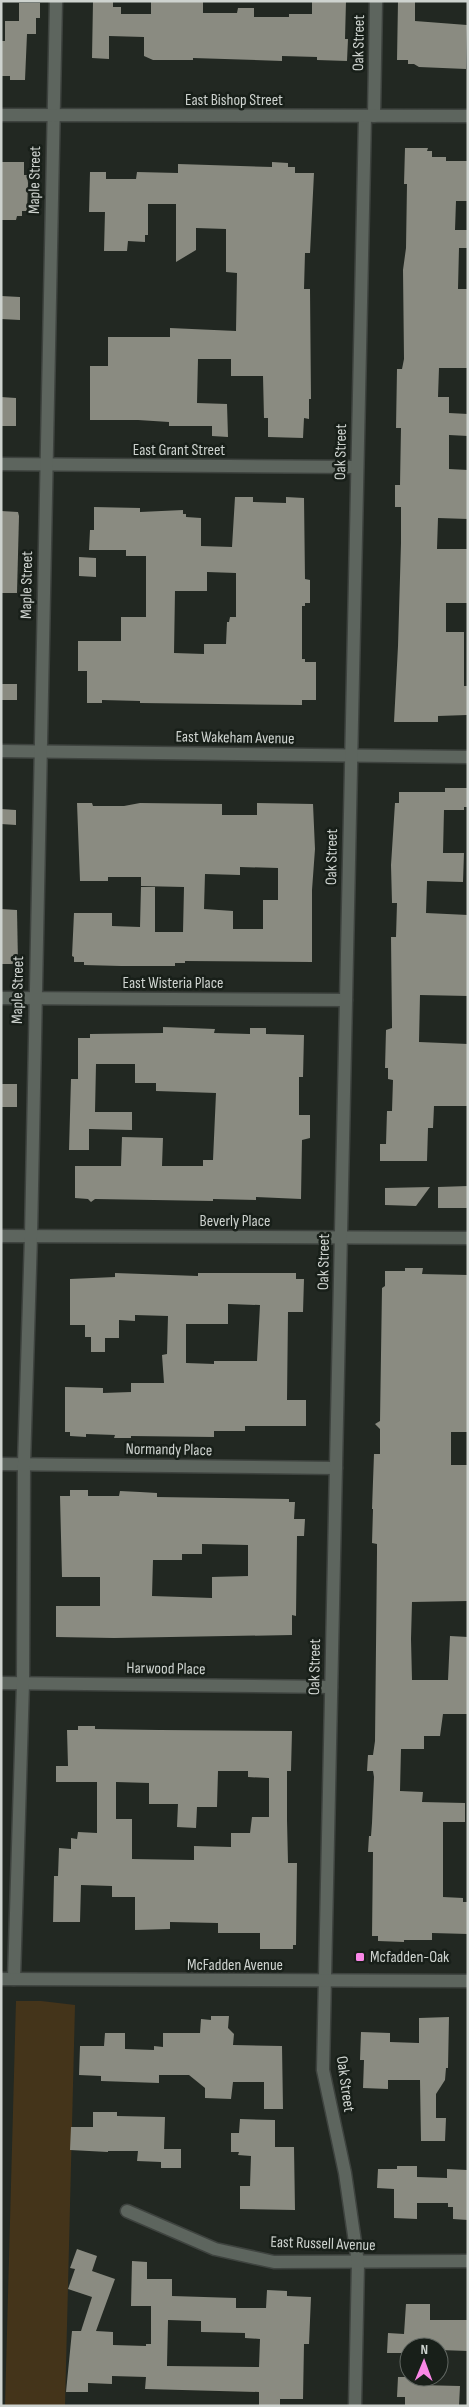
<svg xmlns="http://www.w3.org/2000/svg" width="469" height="2407" font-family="'Sofia Sans Condensed',sans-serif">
	<rect width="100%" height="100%" fill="#222822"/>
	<path fill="#44341a" d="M16 2001H41L75 2005 65 2406H5Z"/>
	<g fill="#8a8b81" fill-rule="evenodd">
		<path d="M93 1H113V7H121V14H151V1H203V13H237L238 8H254V17H289V14H312V1H346L345 39H348L347 61 317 60V57L282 56V61L193 58V60H153L144 56V37L109 36V59L92 58Z"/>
		<path d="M398 1H415V21L467 25 466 69 419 67 414 64H408V60H397Z"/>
		<path d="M19 3H40V18H36V34H27L25 80H10V76H1V41H5V21H19Z"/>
		<path d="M405 148H428L427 151H432V157H446V161H468V201H456L455 230H468V248H459L458 289H468V368H439L438 397H449V413L468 414V436L449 435V469L468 470V519L438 518 437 549H467L468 553V603H446V632H464V686H468L467 715 438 716V722H394L398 646 401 543V507H395V485H400L401 428H396L397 369H402L404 359 403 270 406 248 407 184H404Z"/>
		<path d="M2 162H24V175H27L28 183 27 211H22V216H17L16 220H1Z"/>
		<path d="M272 162 288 163V167H295V173H314L310 253H305L304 289H310L311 399H309V419L304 418 303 438 268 437V418H264L263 376H231V359H198L197 403 227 404 228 437 212 436V426H169V422L138 420H90V366H108V337H170V328L236 331 237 273 226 272V229L196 228V250L176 262V204H148V235H145V242L128 241 127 251H104L105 212H89L90 172H106V179H136L137 172 178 173V164L272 167Z"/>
		<path d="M1 296 20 297V320L1 319Z"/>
		<path d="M1 397 16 398V426H1Z"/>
		<path d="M235 497H253V502L286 503V497L304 498 305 579 310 580V603H305V606H302V659H305V662H316V700H302V705L140 703V701L102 700V703H87V671H78V641H121V617H146V556H126V550H89L90 530H94V507L140 508V512L183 510V514H186V517L201 518V546L232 547ZM207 572 236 573V617H230L229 622H227L226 644H204V654L174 653 175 591H207Z"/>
		<path d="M1 511 18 512 19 516 17 593H1Z"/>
		<path d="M79 557 96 558V577L79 576Z"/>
		<rect x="1" y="684" width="16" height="16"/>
		<path d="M445 788H468V807H464V810H444L443 853H464L463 882 427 881 426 913 468 915V996L420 995 419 1042 468 1044V1106H434L433 1128H428L427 1161H380V1144H386L387 1111H392L393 1080 388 1079V1068H385L386 1030 392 1028V1026L391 937H396L397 903H392L391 865 395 803H399V792H445Z"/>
		<path d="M77 803H92L93 806H124L140 803 222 804V815H257V803L313 804 315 849 312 890V962L185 961V963H175V966H121L84 965V962H74V957L72 956 74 913H112V926L140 927 141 887H155V932H183L184 887 141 886V877H108V881H80ZM240 867 278 868V900H263V929H233V911L204 909 205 874 240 875Z"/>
		<path d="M1 809 16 810V825L1 824Z"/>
		<path d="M1 909 17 910 18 964H1Z"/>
		<path d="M163 1027 215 1029 214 1033 250 1034V1028H266V1034L304 1035 303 1077H299V1115H310V1138L302 1140 301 1199 256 1197V1200L213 1199V1201L95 1199 91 1202 88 1199 75 1198V1166H121L122 1137 163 1138 162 1166H203V1160H213L216 1093 156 1091V1083H135V1064H96L95 1112H132V1130L89 1129V1150H69L71 1079H78V1038H90V1034L163 1033Z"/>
		<rect x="1" y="1084" width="16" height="23"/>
		<path d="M468 1186V1208H438V1187Z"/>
		<path d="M430 1187 416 1206 385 1205V1188Z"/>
		<path d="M405 1268H423L422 1274 468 1275V1432H451V1465H468V1601L412 1602 411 1639 412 1680H448L450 1636 468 1637 467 1714H443L440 1736H424V1749H401L400 1791 423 1792 422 1802 465 1803V1822H443V1897L463 1898V1902H468V1934L432 1933V1940H404V1942L378 1941V1936H372L373 1852H368L369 1836H371L372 1823 374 1777 373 1771H367L368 1755H373L375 1741 377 1552V1544L372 1543 373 1509H372L374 1454H380V1429L375 1424 380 1421 382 1288 385 1286V1271H405Z"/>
		<path d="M115 1273 198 1276V1273H296V1279H304L303 1312H288L287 1400H306V1426H245V1431H214V1437L131 1436V1438H114L115 1435 86 1434V1437L70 1436V1432H65V1387L103 1388V1393L131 1392V1383H164L162 1355 167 1354 168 1316 135 1315V1321L119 1320V1338H105V1352H91V1337H85V1325H70V1279L115 1277ZM228 1304 260 1305 257 1361H214V1364L186 1363V1324H228Z"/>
		<path d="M70 1490H88V1496H119L120 1491 140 1492 157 1493V1497L289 1499V1502H295L294 1519H305L304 1536H297L296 1616 292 1615V1635L114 1638 56 1637V1606H100V1577H62L60 1496H70ZM202 1544 248 1545V1576L212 1577V1598L152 1596 153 1560H182V1554H202Z"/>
		<path d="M78 1726H95V1729L159 1730 292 1731 291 1771H287V1820L288 1863H297L296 1945H293V1949H260V1933H218V1923L170 1922V1929L135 1930V1897H112V1886L81 1885 80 1922H53L54 1876H58L59 1848 71 1849V1838L77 1839 78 1832 97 1833V1782H56V1766H68L67 1730H78ZM218 1771H248V1777L269 1778V1817H252L250 1833H231V1847L194 1846V1860L132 1859V1819H116V1782L149 1783V1804H178L177 1827 196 1828 197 1807H217Z"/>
		<path d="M211 2016H229L228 2028 234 2034 233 2045 282 2046 283 2109H264V2082H233L231 2099 205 2098V2088L189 2075H159V2083L101 2081V2076L79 2075 80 2046H104L105 2033H125V2049L154 2050V2046L163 2047V2033H200L201 2019 211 2020Z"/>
		<path d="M449 2017 448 2068H446L445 2080 436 2094V2118H446L445 2141H421L420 2080H388V2089L363 2088 364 2060H360L361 2032 390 2033V2042L419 2043V2018Z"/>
		<path d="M93 2112H117V2116L165 2117 164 2149H181V2168H161V2162L137 2161 138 2151H108V2152L70 2150 71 2127H93Z"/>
		<path d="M240 2119 275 2120V2147H294L295 2210 240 2209V2186H250L251 2156 238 2155 239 2152H231V2133H239Z"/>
		<path d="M397 2166H417V2177L447 2178V2169L467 2170 468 2220 453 2219V2207H448V2203H417V2219L394 2218V2189L377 2188 378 2169H397Z"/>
		<path d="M77 2249 97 2256 92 2271 115 2279 96 2331 113 2332V2345L146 2346V2344H151V2306H131L132 2261 147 2262V2279H172V2296L236 2298V2308H266L267 2290 287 2291V2296L311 2297 309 2344H304L303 2399H280V2405H259V2392L145 2389 146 2377 112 2376V2384L88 2383V2392H66L72 2331H81L92 2297 68 2289 75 2269 70 2268ZM168 2320 201 2321V2332L245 2333V2338L260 2339 259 2367 167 2366Z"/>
		<path d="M406 2304H430V2320H468V2351L440 2350V2347H409V2353H387L388 2333 404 2334Z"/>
		<path d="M398 2377H419V2385L460 2386 459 2406H405V2397H397Z"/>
	</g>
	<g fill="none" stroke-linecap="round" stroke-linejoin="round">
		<defs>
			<g id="street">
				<path d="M374 116 376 1"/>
				<path d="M1 464 357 467"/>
				<path d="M1 751 468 757"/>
				<path d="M1 998 346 1000"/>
				<path d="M1 1236 468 1238"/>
				<path d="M1 1464 336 1468"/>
				<path d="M1 1683 331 1687"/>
				<path d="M14 1979 23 1683 24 1464 31 1236 56 1"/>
				<path d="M127 2211 215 2249 274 2262 468 2261"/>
				<path d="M355 2406 358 2263 345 2173 323 2070 365 116"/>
			</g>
			<g id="secondary">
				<path d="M1 115 468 116"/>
				<path d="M1 1979 468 1981"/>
			</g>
		</defs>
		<use href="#street" stroke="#3e433f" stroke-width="15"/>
		<use href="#secondary" stroke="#3e433f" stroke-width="15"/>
		<use href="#street" stroke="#5d655e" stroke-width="12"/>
		<use href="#secondary" stroke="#5d655e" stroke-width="12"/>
	</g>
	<rect fill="#fa87e7" stroke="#181f19" stroke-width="2" x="355" y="1952" width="10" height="10" rx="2.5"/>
	<g text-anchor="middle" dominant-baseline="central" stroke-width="5" stroke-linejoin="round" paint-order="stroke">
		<g font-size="16" fill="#ced3cf" stroke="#181f19">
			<text transform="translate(359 43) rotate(-89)">Oak Street</text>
			<text x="234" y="100">East Bishop Street</text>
			<text transform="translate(35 180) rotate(-89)">Maple Street</text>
			<text x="179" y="450">East Grant Street</text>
			<text transform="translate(341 452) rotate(-89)">Oak Street</text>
			<text transform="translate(27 585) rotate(-89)">Maple Street</text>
			<text transform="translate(235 738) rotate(1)">East Wakeham Avenue</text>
			<text transform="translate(332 857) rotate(-89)">Oak Street</text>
			<text x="173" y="983">East Wisteria Place</text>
			<text transform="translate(18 990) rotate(-89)">Maple Street</text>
			<text x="235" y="1221">Beverly Place</text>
			<text transform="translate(324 1262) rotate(-89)">Oak Street</text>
			<text transform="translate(169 1450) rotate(1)">Normandy Place</text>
			<text transform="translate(315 1667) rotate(-89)">Oak Street</text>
			<text transform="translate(166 1669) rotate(1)">Harwood Place</text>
			<text x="235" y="1965">McFadden Avenue</text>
			<text transform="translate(345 2084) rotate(82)">Oak Street</text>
			<text transform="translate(323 2244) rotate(2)">East Russell Avenue</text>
		</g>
		<g font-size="16" fill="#ced3cf" stroke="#181f19" text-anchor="start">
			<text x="370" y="1957">Mcfadden-Oak</text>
		</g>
	</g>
	<rect width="469" height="2407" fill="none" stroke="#ced3cf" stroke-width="5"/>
	<g transform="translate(424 2362) rotate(1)"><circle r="24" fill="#181f19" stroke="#616762"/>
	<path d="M0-4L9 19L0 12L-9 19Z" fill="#fa87e7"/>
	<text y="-8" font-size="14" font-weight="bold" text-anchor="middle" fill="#ced3cf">N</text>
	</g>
</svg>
